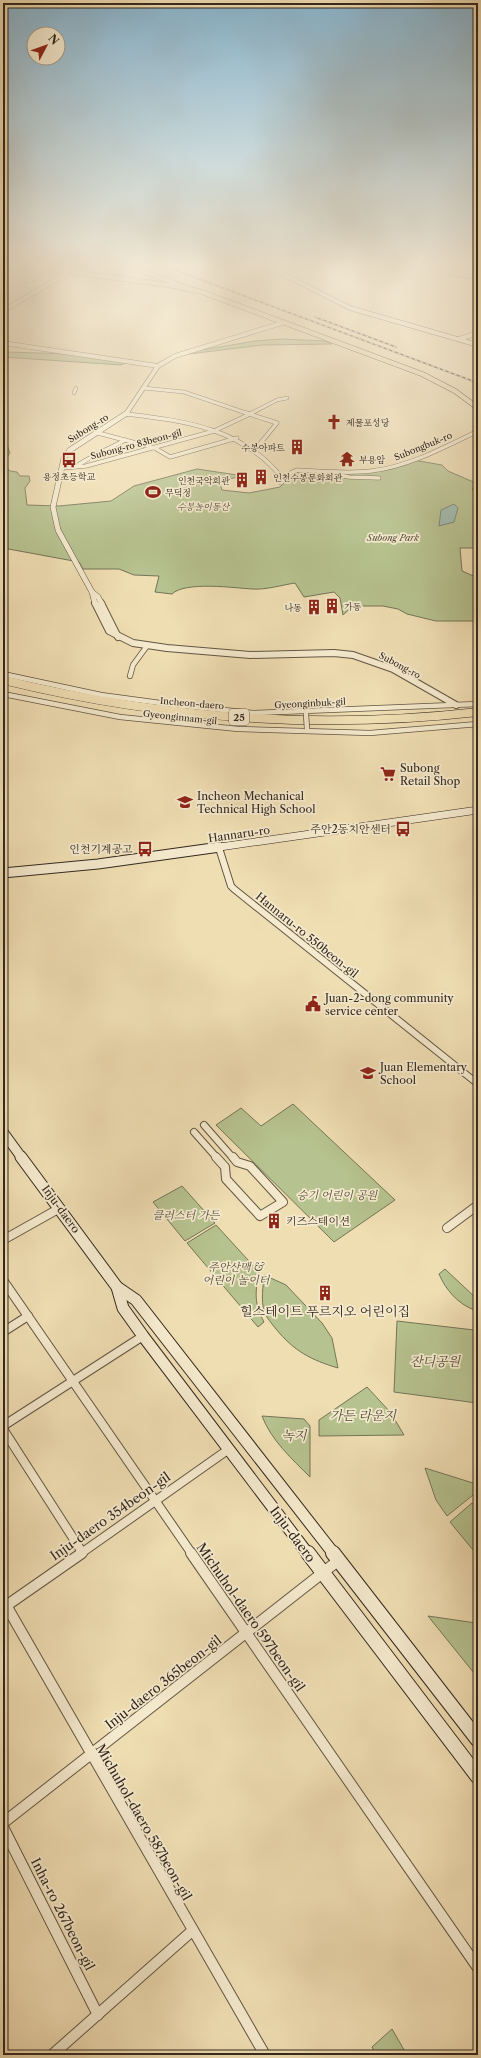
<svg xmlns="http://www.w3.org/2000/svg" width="481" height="2058" font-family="'Libre Caslon Text','Noto Serif KR',serif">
	<rect width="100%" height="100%" fill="#f0deb3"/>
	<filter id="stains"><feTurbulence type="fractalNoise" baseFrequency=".005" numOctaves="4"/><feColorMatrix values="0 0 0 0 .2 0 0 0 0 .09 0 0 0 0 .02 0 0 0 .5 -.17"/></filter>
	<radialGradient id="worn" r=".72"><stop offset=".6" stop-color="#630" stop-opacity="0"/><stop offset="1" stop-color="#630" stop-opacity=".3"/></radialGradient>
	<g fill="#b6c28f" stroke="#747557">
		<path d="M436 263H478V279C463 278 444 279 436 263Z"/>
		<path d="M282 339 324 341 332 344 262 345 189 354 190 352 255 341Z"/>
		<path d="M3 352 77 354 127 362 121 365 3 357Z"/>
		<path d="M3 445H7L10 453 5 460 6 467 10 471 17 472 20 476H29L30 481 25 488 27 505 59 506 111 501 134 486 197 469 244 476 219 481 222 490 249 493 280 487 297 470 373 471 413 460 442 465 448 471 478 484 472 489 478 495V548H460L462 571 478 578V621H436L407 614 398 609 383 606H353L343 615 340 598 334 592 304 597 295 583C282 585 266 590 252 589 235 588 185 581 172 594L155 592 159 576 134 575 119 569H83L79 562 3 548Z"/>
		<path d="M293 1104 395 1200 334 1242 216 1125 241 1108 261 1126Z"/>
		<path d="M182 1186 215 1223 185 1241 153 1202Z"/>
		<path d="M216 1225 259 1272C255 1293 254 1303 264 1322L258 1327 187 1243Z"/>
		<path d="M445 1269 478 1300V1307L474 1310C457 1303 446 1290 439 1274Z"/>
		<path d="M264 1275 286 1285 322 1323 332 1338 338 1368C311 1360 294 1351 276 1329 272 1324 266 1317 264 1311 261 1300 263 1287 264 1275Z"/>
		<path d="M397 1321 474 1330 477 1403 394 1392Z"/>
		<path d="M367 1387 391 1413 404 1435 319 1436V1420Z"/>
		<path d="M262 1416 304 1419 310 1426V1477C292 1459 271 1440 262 1416Z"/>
		<path d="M425 1468 473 1483 478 1488V1491L447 1516 436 1500Z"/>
		<path d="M472 1503 478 1510V1556L450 1522Z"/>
		<path d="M428 1616 476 1623 478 1625V1678Z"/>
		<path d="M392 2029 407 2055H376L372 2047Z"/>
	</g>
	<path fill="#9bbbb2" stroke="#718077" d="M454 504 458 508 454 522 439 526 441 510Z"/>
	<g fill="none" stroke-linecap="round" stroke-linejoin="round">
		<defs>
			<g id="minor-far5">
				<path d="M27 282 49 269"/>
				<path d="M143 388 184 392 249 414"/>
				<path d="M74 393 76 388"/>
				<path d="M250 414 277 400 287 398"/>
			</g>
			<g id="minor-far4">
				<path d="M246 413 277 423 254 451"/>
				<path d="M126 414C188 421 244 429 284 480"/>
				<path d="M98 433 155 448 170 457 237 438"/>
				<path d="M78 465C93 455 109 449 125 440"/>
				<path d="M62 468 86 466 214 431 252 413"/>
				<path d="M335 474 349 477 379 478"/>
				<path d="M281 483 292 472 297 470C321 471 347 474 371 471 408 467 445 447 478 431"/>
			</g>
			<g id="minor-far3">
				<path d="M3 674 101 695 175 705 253 713 478 704"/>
				<path d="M130 676 133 665 147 646"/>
				<path d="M3 694 120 717 238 729 370 733 478 724"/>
			</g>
			<g id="minor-far2">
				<path d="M219 848 231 886 234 889 478 1084"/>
				<path d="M204 1125 233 1158"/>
				<path d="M194 1132 217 1158"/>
			</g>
			<g id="minor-far1">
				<path d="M216 1157 225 1167 226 1179 260 1216 283 1202 250 1166 237 1162 233 1157"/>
				<path d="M447 1228 478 1205"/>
				<path d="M3 1240 60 1208"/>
				<path d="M3 1280 192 1554"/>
				<path d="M3 1332 28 1316"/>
				<path d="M3 1426 143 1336"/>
				<path d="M3 1429 82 1552"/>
				<path d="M80 1554 229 1449"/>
			</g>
			<g id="minor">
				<path d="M191 1553 478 1968"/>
				<path d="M3 1600 265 2055"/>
				<path d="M3 1608 82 1553"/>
				<path d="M3 1823 339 1560"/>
				<path d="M3 1827 98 2015"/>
				<path d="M52 2055 192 1931"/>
			</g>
			<g id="tertiary-far2">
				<path d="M3 311 84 263"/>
				<path d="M459 339 478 333"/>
				<path d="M3 343 158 366"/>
				<path d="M126 414 158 366 175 356 282 323"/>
			</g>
			<g id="tertiary-far1">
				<path d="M92 592 95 604"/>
				<path d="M102 604 98 597 92 592 58 530 53 507 64 458 70 450 127 413"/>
			</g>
			<g id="tertiary">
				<path d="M95 603 109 631 133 643 167 648 250 655 334 653 353 655 393 669 456 705"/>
				<path d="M101 603 118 637"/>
			</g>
			<g id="secondary-far4">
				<path d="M122 263 190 289"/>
				<path d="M261 263 350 308 478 345"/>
			</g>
			<path id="secondary-far3" d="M213 848 478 810"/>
			<g id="secondary-far2">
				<path d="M3 873 98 864 220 847"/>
				<path d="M3 1132 22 1158"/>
			</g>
			<g id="secondary-far1">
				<path d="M21 1157 117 1287 123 1308 143 1336 308 1554"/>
				<path d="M117 1287 136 1300 334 1554"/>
			</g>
			<g id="secondary">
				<path d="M308 1553 478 1777"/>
				<path d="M333 1553 478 1740"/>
			</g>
			<path id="primary" d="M4 263 169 285 202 292 422 374 455 391 478 408"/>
			<path id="trunk" d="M3 680C158 718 319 730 478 712"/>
		</defs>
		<use href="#minor-far5" stroke="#625644" stroke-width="4"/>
		<use href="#minor-far4" stroke="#625644" stroke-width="4.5"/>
		<use href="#minor-far3" stroke="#625644" stroke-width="6"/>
		<use href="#minor-far2" stroke="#625644" stroke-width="8"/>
		<use href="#minor-far1" stroke="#625644" stroke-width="10"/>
		<use href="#minor" stroke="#625644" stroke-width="12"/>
		<use href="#tertiary-far2" stroke="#625644" stroke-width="5"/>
		<use href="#tertiary-far1" stroke="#625644" stroke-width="6"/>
		<use href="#tertiary" stroke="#625644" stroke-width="8"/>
		<use href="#secondary-far4" stroke="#33281f" stroke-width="5"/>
		<use href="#secondary-far3" stroke="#33281f" stroke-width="8"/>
		<use href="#secondary-far2" stroke="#33281f" stroke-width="11"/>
		<use href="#secondary-far1" stroke="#33281f" stroke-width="13"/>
		<use href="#secondary" stroke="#33281f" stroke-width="16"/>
		<use href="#primary" stroke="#33281f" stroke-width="5.5"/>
		<use href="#trunk" stroke="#33281f" stroke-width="9"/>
		<use href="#minor-far5" stroke="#f5eace" stroke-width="3"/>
		<use href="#minor-far4" stroke="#f5eace" stroke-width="3.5"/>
		<use href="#minor-far3" stroke="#f5eace" stroke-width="4.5"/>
		<use href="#minor-far2" stroke="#f5eace" stroke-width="6"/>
		<use href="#minor-far1" stroke="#f5eace" stroke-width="8"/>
		<use href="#minor" stroke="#f5eace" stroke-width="10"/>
		<use href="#tertiary-far2" stroke="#f5eace" stroke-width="4"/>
		<use href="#tertiary-far1" stroke="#f5eace" stroke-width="5"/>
		<use href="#tertiary" stroke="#f5eace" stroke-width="6"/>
		<use href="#secondary-far4" stroke="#f5eace" stroke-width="4"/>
		<use href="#secondary-far3" stroke="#f5eace" stroke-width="7"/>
		<use href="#secondary-far2" stroke="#f5eace" stroke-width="9"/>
		<use href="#secondary-far1" stroke="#f5eace" stroke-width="11"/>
		<use href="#secondary" stroke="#f5eace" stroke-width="14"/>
		<use href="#primary" stroke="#f0deb3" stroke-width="4.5"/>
		<use href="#trunk" stroke="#f0deb3" stroke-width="8"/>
		<defs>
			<g id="rail">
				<path d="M156 263 478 383"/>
				<path d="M315 317 396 347"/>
			</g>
		</defs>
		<use href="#rail" stroke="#33281f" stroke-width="1.5"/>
		<use href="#rail" stroke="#f5eace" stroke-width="1" stroke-dasharray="3" stroke-linecap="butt"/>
		<defs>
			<path id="minor-bridge" d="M306 714 307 729"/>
		</defs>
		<use href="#minor-bridge" stroke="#625644" stroke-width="6" stroke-linecap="butt"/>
		<use href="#minor-bridge" stroke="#f5eace" stroke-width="4.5"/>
	</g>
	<linearGradient id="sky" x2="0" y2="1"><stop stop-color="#89b7d2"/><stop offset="0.48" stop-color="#f8f0dd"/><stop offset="1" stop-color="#f8f0dd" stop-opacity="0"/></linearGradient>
	<rect width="481" height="552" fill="url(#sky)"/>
	<defs>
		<symbol id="church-bare" viewBox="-9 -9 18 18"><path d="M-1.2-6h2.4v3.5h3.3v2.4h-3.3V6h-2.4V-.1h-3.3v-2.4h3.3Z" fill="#8f2418" stroke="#f5eace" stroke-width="2.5" paint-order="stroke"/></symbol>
		<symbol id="building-bare" viewBox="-9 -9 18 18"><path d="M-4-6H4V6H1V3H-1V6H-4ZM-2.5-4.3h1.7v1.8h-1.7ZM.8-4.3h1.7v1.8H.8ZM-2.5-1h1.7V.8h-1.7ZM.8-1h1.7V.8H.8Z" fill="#8f2418" stroke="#f5eace" stroke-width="2.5" paint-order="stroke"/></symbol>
		<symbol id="temple-bare" viewBox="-9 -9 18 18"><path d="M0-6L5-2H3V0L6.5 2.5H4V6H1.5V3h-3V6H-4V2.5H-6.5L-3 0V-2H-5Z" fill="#8f2418" stroke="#f5eace" stroke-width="2.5" paint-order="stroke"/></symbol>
		<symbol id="bus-bare" viewBox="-9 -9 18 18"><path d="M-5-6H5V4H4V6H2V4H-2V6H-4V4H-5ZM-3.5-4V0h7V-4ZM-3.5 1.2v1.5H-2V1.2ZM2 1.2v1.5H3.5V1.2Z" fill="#8f2418" stroke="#f5eace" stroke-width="2.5" paint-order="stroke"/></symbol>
		<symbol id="stadium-bare" viewBox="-9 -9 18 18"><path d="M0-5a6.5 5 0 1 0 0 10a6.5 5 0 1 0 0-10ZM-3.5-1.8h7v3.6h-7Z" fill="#8f2418" stroke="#f5eace" stroke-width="2.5" paint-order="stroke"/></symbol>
		<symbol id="supermarket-bare" viewBox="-9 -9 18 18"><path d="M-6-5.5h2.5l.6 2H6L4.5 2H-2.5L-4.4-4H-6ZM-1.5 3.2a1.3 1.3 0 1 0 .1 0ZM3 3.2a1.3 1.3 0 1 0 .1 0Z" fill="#8f2418" stroke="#f5eace" stroke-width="2.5" paint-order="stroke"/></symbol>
		<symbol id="school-bare" viewBox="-9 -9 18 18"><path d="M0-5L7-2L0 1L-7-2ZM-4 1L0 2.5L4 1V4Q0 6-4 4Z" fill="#8f2418" stroke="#f5eace" stroke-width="2.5" paint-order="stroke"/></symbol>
		<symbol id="civic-bare" viewBox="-9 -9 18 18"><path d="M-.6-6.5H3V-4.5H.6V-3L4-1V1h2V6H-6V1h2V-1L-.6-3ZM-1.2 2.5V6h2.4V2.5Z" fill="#8f2418" stroke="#f5eace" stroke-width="2.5" paint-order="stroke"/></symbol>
	</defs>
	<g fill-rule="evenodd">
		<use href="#church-bare" x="323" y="411" width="22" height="22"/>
		<use href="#building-bare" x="286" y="436" width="22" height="22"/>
		<use href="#temple-bare" x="336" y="448" width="22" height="22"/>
		<use href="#bus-bare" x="58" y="449" width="22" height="22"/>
		<use href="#building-bare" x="250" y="466" width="22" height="22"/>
		<use href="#building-bare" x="231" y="469" width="22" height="22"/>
		<use href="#stadium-bare" x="142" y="481" width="22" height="22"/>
		<use href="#building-bare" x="321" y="595" width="22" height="22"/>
		<use href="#building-bare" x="303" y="596" width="22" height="22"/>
		<use href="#supermarket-bare" x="377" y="763" width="22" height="22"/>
		<use href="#school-bare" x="174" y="791" width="22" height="22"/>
		<use href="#bus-bare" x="392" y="818" width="22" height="22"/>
		<use href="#bus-bare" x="134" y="838" width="22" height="22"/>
		<use href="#civic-bare" x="302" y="993" width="22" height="22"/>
		<use href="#school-bare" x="357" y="1062" width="22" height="22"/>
		<use href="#building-bare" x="263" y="1210" width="22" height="22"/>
		<use href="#building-bare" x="314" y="1282" width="22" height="22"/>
	</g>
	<g text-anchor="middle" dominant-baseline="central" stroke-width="3.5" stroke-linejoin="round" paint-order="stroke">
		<g font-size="9" fill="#33281f" stroke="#f5eace" text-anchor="start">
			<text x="346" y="422">제물포성당</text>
			<text x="285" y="447" text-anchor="end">수봉아파트</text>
			<text x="359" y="459">부용암</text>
			<text x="69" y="476" text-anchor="middle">용정초등학교</text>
			<text x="273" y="477">인천수봉문화회관</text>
			<text x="230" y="480" text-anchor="end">인천국악회관</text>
			<text x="165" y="492">무덕정</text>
			<text x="344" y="606">가동</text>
			<text x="302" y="607" text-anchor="end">나동</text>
		</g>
		<g font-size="9" fill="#33281f" stroke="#f5eace">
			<text transform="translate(88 428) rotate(-32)">Subong-ro</text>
			<text transform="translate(136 444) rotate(-15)">Subong-ro 83beon-gil</text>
			<text transform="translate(423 446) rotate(-22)">Subongbuk-ro</text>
			<text transform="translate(400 665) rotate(28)">Subong-ro</text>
			<text transform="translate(192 703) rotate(5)">Incheon-daero</text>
			<text transform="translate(310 703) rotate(-3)">Gyeonginbuk-gil</text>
			<text transform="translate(180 717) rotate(6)">Gyeonginnam-gil</text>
		</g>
		<g font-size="9" font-style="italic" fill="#544e3b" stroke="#f5eace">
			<text x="203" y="506">수봉놀이동산</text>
			<text x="393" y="537">Subong Park</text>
		</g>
		<rect fill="#f5eace" stroke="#6d6254" stroke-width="1" x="229" y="709" width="20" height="16" rx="3"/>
		<g font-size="10" font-weight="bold" fill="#33281f">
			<text x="239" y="717">25</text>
		</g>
		<g font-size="11" fill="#33281f" stroke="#f5eace" text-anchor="start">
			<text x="400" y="768">Subong<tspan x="400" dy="13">Retail Shop</tspan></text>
			<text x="197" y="796">Incheon Mechanical<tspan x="197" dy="13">Technical High School</tspan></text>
			<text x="391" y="829" text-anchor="end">주안2동치안센터</text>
			<text x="133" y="849" text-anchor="end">인천기계공고</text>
			<text x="325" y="998">Juan-2-dong community<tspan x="325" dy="13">service center</tspan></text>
			<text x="380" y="1067">Juan Elementary<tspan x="380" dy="13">School</tspan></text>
			<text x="286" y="1221">키즈스테이션</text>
		</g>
		<g font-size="11" fill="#33281f" stroke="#f5eace">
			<text transform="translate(239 834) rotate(-8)">Hannaru-ro</text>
			<text transform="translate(307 935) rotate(39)">Hannaru-ro 550beon-gil</text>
			<text transform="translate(61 1209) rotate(54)">Inju-daero</text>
		</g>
		<g font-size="11" font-style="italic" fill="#544e3b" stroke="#f5eace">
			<text x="337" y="1195">승기 어린이 공원</text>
			<text x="186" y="1215">클러스터 가든</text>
			<text x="236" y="1267">주안산맥 &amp;<tspan x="236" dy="13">어린이 놀이터</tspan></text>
		</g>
		<g font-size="13" fill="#33281f" stroke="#f5eace">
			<text x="325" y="1311">힐스테이트 푸르지오 어린이집</text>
		</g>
		<g font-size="13" font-style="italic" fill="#544e3b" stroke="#f5eace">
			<text x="435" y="1361">잔디공원</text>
			<text x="363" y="1415">가든 라운지</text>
			<text x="294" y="1435">녹지</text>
		</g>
		<g font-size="13" fill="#33281f" stroke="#f5eace">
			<text transform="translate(110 1516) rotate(-35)">Inju-daero 354beon-gil</text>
			<text transform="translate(293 1534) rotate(53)">Inju-daero</text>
			<text transform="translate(251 1617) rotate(55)">Michuhol-daero 597beon-gil</text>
			<text transform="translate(163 1682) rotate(-38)">Inju-daero 365beon-gil</text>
			<text transform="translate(144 1822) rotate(60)">Michuhol-daero 587beon-gil</text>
			<text transform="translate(63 1914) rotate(63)">Inha-ro 267beon-gil</text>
		</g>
	</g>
	<rect width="481" height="2058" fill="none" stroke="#f0deb3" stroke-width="16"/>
	<rect x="4" y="4" width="473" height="2050" fill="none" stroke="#33281f" stroke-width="2"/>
	<rect x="8" y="8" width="465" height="2042" fill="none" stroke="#33281f"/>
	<g transform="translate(46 46) rotate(49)"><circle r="19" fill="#f5eace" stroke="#a79c88"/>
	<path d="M0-3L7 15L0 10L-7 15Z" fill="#8f2418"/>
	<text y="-6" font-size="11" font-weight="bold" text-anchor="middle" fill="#33281f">N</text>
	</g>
	<rect width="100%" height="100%" filter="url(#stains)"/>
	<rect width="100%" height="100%" fill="url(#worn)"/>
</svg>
